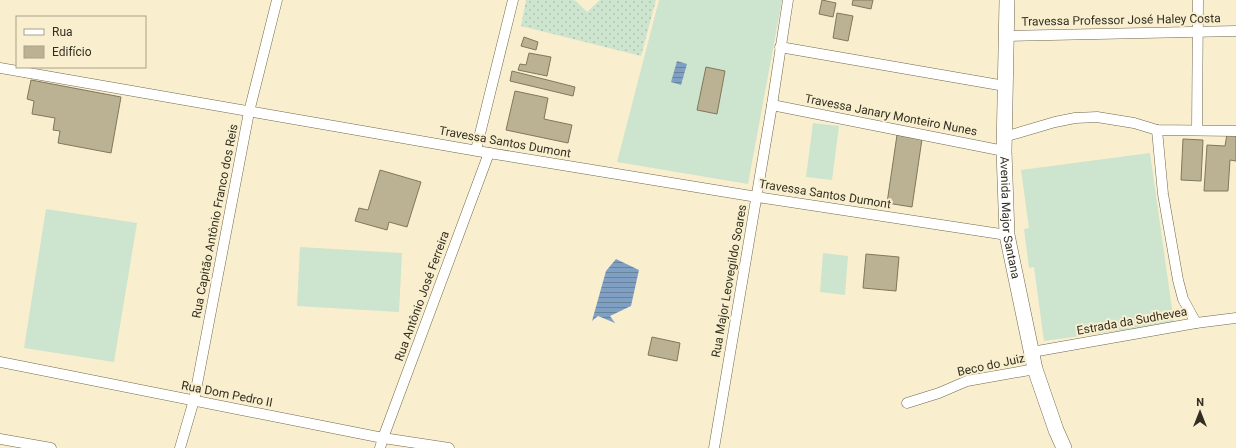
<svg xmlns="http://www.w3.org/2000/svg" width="1236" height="448" font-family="Roboto,sans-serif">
	<defs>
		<pattern id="grass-dots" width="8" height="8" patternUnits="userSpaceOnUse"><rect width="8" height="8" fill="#cde4ce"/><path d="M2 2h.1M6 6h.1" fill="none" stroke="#b0c4b1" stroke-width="1.8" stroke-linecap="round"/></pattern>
		<pattern id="water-rules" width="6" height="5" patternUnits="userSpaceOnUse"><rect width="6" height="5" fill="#7fa0c2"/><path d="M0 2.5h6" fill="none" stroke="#69839d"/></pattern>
	</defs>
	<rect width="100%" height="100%" fill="#f9efcf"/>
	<path fill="url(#grass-dots)" d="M526 0H572L576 1 587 12 600 0H656L641 56 521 26Z"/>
	<g fill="#cde4ce">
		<path d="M659 0H782L748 184 617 162Z"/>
		<path d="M813 123 839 126 832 180 806 177Z"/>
		<path d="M1150 153 1174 323 1044 341 1034 267 1029 268 1024 229 1029 228 1021 170Z"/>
		<path d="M46 209 137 223 114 362 24 348Z"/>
		<path d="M300 247 402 253 399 312 297 306Z"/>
		<path d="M823 253 848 256 845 295 820 292Z"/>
	</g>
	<g fill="url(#water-rules)">
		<path d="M677 61 687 64 681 85 671 82Z"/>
		<path d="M616 259 639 270 631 306 610 316 615 323 598 316 592 321 606 271Z"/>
	</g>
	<g fill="#bbb293" stroke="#80785b">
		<path d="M822 0 836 3 833 17 819 14Z"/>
		<path d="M853 0H873L871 9 852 5Z"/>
		<path d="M837 13 853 16 848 41 833 38Z"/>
		<path d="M524 37 538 42 536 50 521 46Z"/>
		<path d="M529 53 551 57 547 76 518 70 520 64 526 65Z"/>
		<path d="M706 67 725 71 717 114 697 110Z"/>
		<path d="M512 71 575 87 573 96 510 81Z"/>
		<path d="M31 80 121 97 111 153 58 143 60 131 53 130 55 118 32 114 34 101 27 99Z"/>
		<path d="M515 91 548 98 544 119 572 125 568 143 506 130Z"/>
		<path d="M1227 134 1236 135V161L1230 160 1228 191H1204L1207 145 1225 146Z"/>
		<path d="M897 135 922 139 912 207 887 203Z"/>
		<path d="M1183 139 1203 140 1201 181 1181 180Z"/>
		<path d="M380 170 421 182 407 227 389 222 387 230 355 221 359 208 368 210Z"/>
		<path d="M866 254 899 257 896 291 863 288Z"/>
		<path d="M652 337 680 343 677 361 648 355Z"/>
	</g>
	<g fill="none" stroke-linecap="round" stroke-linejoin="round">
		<defs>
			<g id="street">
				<path d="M1006 36 1236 31"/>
				<path d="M780 47 1005 86"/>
				<path d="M0 68 489 153 757 197 1007 235"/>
				<path d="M772 105 1004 151"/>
				<path d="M1157 130 1163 194 1178 280 1183 299 1196 323"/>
				<path d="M1197 130 1198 0"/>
				<path d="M1004 137 1055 122 1075 118 1097 117 1134 123 1157 130 1236 131"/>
				<path d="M476 150 513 0"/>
				<path d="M1032 352 1196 323 1236 318"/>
				<path d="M0 362 383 438 449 448"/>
				<path d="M907 403 939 393 967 381 1035 369"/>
				<path d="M0 439 51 448"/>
				<path d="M180 448 194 400 249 112 277 0"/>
				<path d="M380 448 383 438 489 153"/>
				<path d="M714 448 772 105 788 0"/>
			</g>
			<g id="secondary">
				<path id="s1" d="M1007 0 1004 151 1007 235 1035 369 1056 430 1064 448"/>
			</g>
		</defs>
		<use href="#street" stroke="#70684b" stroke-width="11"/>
		<use href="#secondary" stroke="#70684b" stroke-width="16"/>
		<use href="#street" stroke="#fff" stroke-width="10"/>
		<use href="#secondary" stroke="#fff" stroke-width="15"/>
	</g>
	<g text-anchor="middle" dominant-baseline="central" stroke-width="4" stroke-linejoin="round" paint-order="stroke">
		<g font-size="12" fill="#322f22" stroke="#f9efcf">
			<text transform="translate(1121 20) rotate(-1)">Travessa Professor José Haley Costa</text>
			<text transform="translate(891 115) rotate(11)">Travessa Janary Monteiro Nunes</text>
			<text transform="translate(505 142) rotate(10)">Travessa Santos Dumont</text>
			<text transform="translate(825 194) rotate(9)">Travessa Santos Dumont</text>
			<text stroke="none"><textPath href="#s1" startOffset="218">Avenida Major Santana</textPath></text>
			<text transform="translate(215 221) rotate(-79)">Rua Capitão Antônio Franco dos Reis</text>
			<text transform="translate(729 281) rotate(-80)">Rua Major Leovegildo Soares</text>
			<text transform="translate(422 296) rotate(-70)">Rua Antônio José Ferreira</text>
			<text transform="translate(1132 321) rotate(-10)">Estrada da Sudhevea</text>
			<text transform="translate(991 365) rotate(-12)">Beco do Juiz</text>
			<text transform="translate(227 394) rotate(11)">Rua Dom Pedro II</text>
		</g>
	</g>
	<rect x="16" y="16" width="130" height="52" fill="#f9efcf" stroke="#a9a28a"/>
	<rect x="24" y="29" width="20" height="6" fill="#ffffff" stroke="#a9a28a"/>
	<text x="52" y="36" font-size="12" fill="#322f22">Rua</text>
	<rect x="24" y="46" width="20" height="12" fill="#bbb293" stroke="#a9a28a"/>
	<text x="52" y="56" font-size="12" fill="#322f22">Edifício</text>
	<g transform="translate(1200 412)" stroke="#f9efcf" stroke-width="3" paint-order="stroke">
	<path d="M0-3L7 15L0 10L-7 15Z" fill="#322f22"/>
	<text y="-6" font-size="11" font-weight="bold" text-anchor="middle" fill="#322f22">N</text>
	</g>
</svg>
